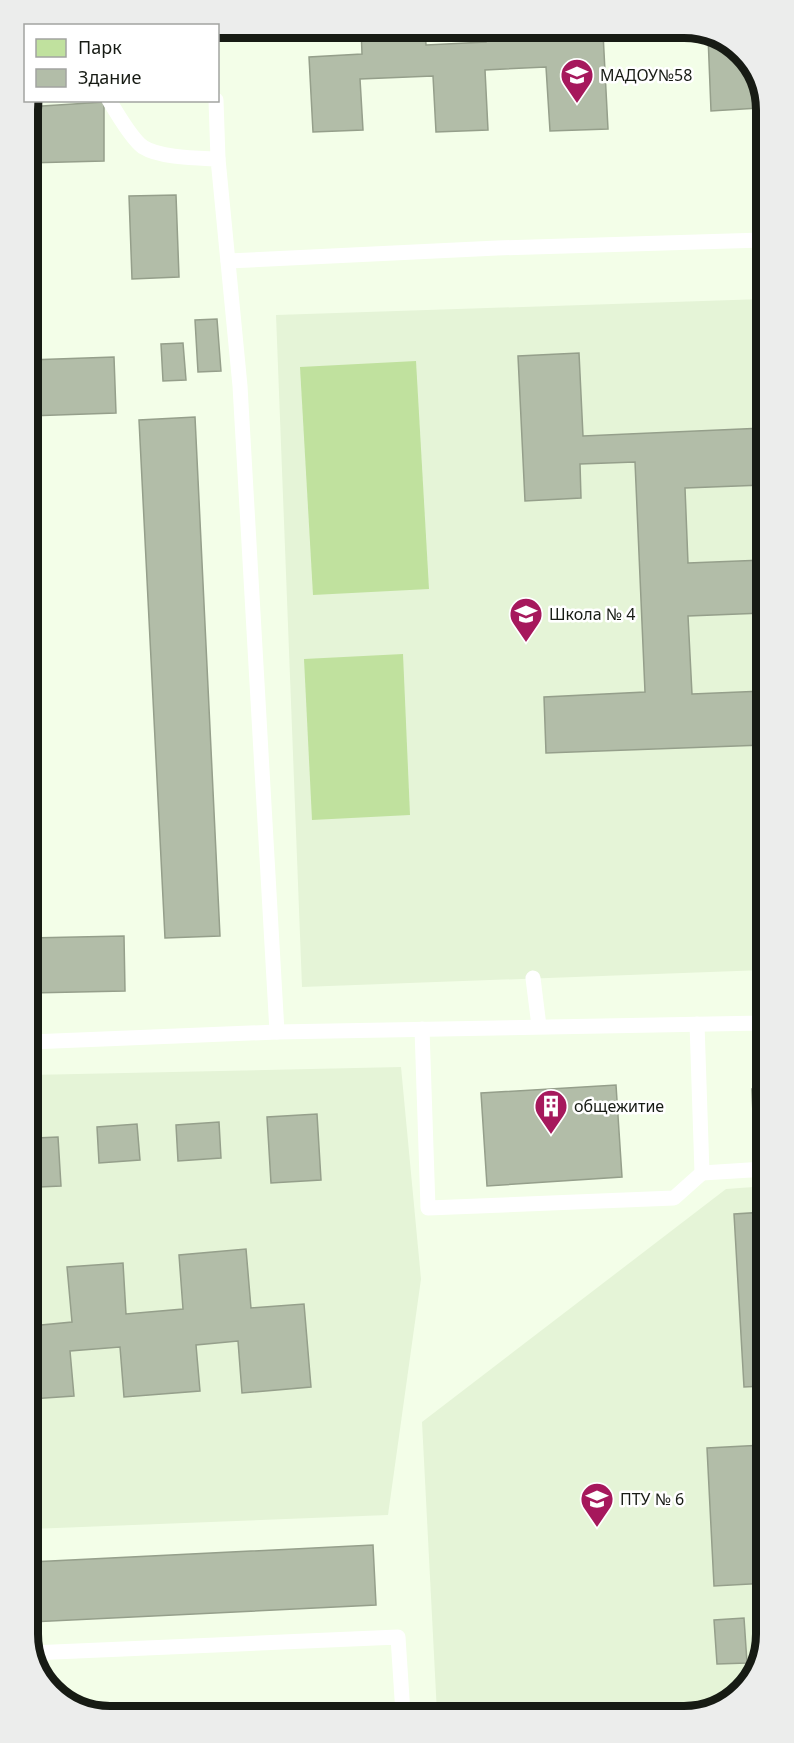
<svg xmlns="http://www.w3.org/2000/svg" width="794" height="1743" font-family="'Noto Sans',sans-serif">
	<rect width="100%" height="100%" fill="#f3fee8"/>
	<g fill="#e5f4d7">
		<path d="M763 299 765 970 302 987 276 315Z"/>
		<path d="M401 1067 421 1279 388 1515 31 1529 30 1075Z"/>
		<path d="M766 1186 767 1634 750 1683 711 1712 437 1713 422 1422 726 1189Z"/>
	</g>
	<g fill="#c0e19e">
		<path d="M416 361 429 589 313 595 300 367Z"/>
		<path d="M403 654 410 815 312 820 304 659Z"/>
	</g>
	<g fill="#b2bda8" stroke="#959f8b" stroke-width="1.5">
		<path d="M361 27H425L426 45 486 42 485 27H547L548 35 603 33 608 129 550 131 546 67 485 70 488 130 436 132 433 76 360 79 363 130 313 132 309 57 362 54Z"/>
		<path d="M708 36H712L735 44 758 76 759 108 711 111Z"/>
		<path d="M104 102V161L27 163V107Z"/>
		<path d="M176 195 179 277 132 279 129 196Z"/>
		<path d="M217 319 221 371 198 372 195 320Z"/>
		<path d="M183 343 186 380 163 381 161 344Z"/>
		<path d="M579 353 583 436 764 428V485L685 488 688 563 764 560V613L688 616 692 694 764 691V745L546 753 544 697 645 692 635 462 580 464 581 498 525 501 518 356Z"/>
		<path d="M114 357 116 413 28 416V360Z"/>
		<path d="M195 417 220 936 165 938 139 420Z"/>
		<path d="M124 936 125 991 30 993 29 938Z"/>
		<path d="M616 1085 622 1177 487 1186 481 1093Z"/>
		<path d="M765 1088 766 1141 754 1142 752 1089Z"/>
		<path d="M317 1114 321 1180 271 1183 267 1117Z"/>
		<path d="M219 1122 221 1158 178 1161 176 1125Z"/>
		<path d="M137 1124 140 1160 99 1163 97 1127Z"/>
		<path d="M58 1137 61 1186 39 1187 36 1138Z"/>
		<path d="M766 1212V1386L744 1387 734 1214Z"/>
		<path d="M246 1249 251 1308 304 1304 311 1387 242 1393 238 1341 196 1345 200 1391 124 1397 120 1347 70 1351 74 1396 31 1399V1326L72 1322 67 1267 123 1263 126 1314 183 1309 179 1255Z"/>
		<path d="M766 1445 767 1583 714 1586 707 1448Z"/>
		<path d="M373 1545 376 1605 31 1622V1562Z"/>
		<path d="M744 1618 747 1663 717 1664 714 1620Z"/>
	</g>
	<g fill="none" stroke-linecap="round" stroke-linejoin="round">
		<g stroke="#fff" stroke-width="15">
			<path d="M109 100C116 112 133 140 143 147 160 158 198 158 218 159L240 386 277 1032"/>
			<path d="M216 100 218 159"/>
			<path d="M228 261 497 248 763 240"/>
			<path d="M533 978 539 1026"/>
			<path d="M697 1024 702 1173 766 1169"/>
			<path d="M422 1029 428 1208 674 1198 702 1173"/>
			<path d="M30 1042 277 1032 765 1023"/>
			<path d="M31 1653 398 1637 403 1714"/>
			<path d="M735 1694 737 1693"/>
		</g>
	</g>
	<defs>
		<symbol id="school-pin" viewBox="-11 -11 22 30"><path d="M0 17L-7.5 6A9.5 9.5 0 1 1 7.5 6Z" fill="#a6185c" stroke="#fff"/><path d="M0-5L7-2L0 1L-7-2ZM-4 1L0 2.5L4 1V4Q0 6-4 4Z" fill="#fff"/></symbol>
		<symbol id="building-pin" viewBox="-11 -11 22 30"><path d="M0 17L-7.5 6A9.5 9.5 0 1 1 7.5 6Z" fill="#a6185c" stroke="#fff"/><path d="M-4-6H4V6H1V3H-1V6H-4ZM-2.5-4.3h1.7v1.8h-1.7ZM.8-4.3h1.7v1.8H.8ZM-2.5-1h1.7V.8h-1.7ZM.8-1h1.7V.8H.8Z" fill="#fff"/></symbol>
		<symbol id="university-pin" viewBox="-11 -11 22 30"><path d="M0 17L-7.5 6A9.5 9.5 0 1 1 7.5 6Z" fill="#a6185c" stroke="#fff"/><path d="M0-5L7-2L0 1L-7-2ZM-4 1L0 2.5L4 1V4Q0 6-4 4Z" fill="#fff"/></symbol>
	</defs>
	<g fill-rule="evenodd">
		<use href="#school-pin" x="558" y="56" width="38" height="52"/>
		<use href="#school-pin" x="507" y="595" width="38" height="52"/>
		<use href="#building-pin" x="532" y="1087" width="38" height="52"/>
		<use href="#university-pin" x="578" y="1480" width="38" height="52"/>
	</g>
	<g text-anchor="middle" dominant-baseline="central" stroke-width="5" stroke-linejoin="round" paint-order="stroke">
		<g font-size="16" fill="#171b14" stroke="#fff" text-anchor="start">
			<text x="600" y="75">МАДОУ№58</text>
			<text x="549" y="614">Школа № 4</text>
			<text x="574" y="1106">общежитие</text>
			<text x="620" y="1499">ПТУ № 6</text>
		</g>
	</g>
	<path d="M0 0H794V1743H0ZM110 38H684A72 72 0 0 1 756 110V1634A72 72 0 0 1 684 1706H110A72 72 0 0 1 38 1634V110A72 72 0 0 1 110 38Z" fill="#ecedec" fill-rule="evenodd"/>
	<path fill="none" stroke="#171b14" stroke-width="8" d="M110 38H684A72 72 0 0 1 756 110V1634A72 72 0 0 1 684 1706H110A72 72 0 0 1 38 1634V110A72 72 0 0 1 110 38Z"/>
	<rect x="24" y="24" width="195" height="78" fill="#ffffff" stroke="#a2a4a1" stroke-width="1.5"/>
	<rect x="36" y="39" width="30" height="18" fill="#c0e19e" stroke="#a2a4a1" stroke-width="1.5"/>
	<text x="78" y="54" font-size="18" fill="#171b14">Парк</text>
	<rect x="36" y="69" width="30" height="18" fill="#b2bda8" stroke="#a2a4a1" stroke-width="1.5"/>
	<text x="78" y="84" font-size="18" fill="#171b14">Здание</text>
</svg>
